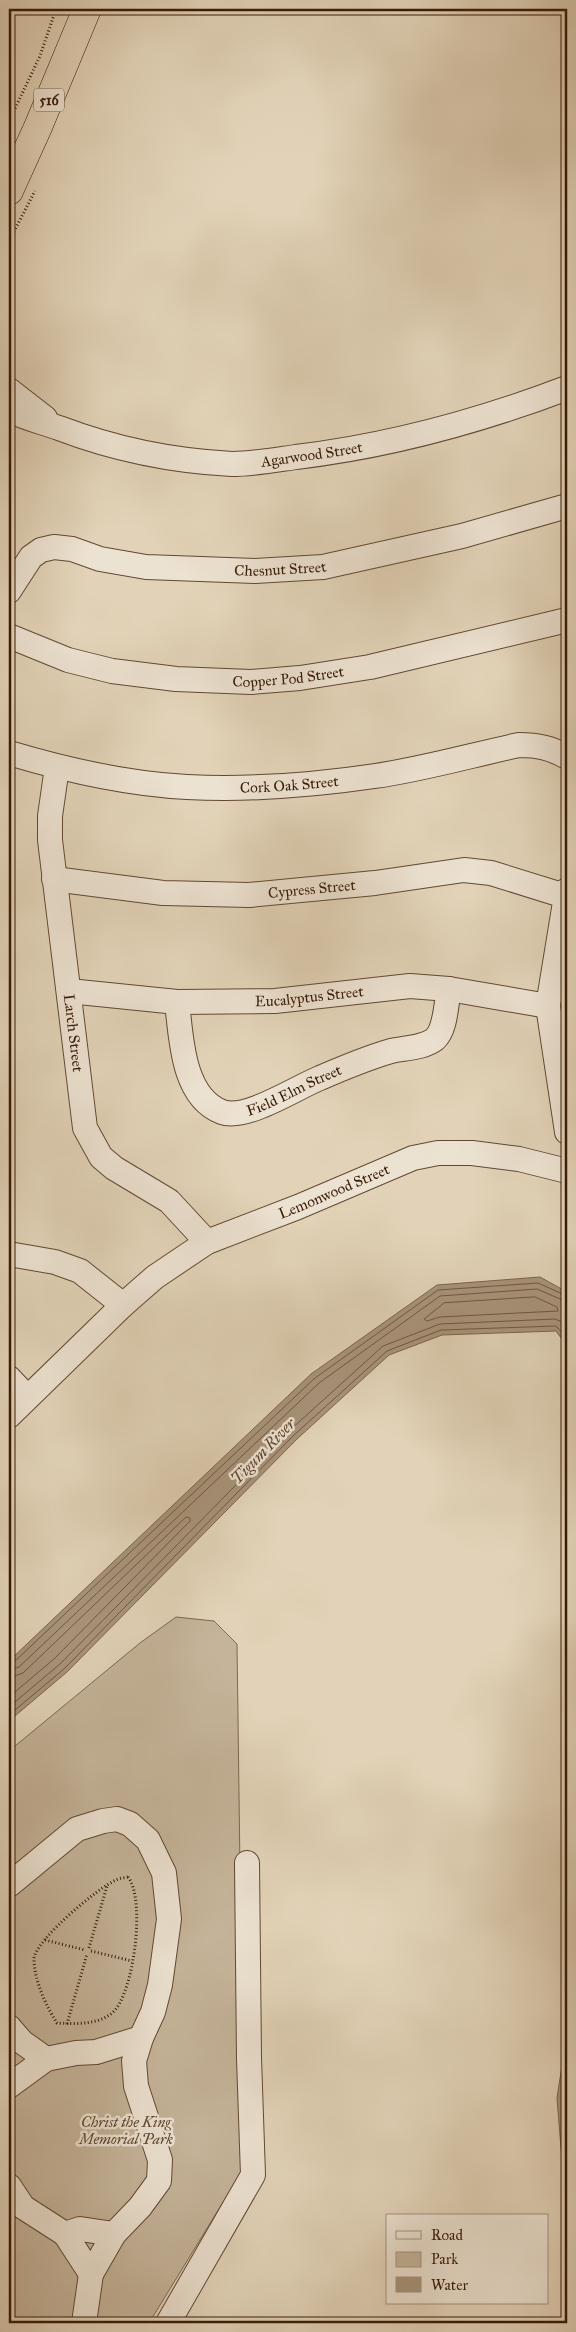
<svg xmlns="http://www.w3.org/2000/svg" width="576" height="2332" font-family="'IM FELL Great Primer',serif">
	<rect width="100%" height="100%" fill="#e2d3b8"/>
	<filter id="stains"><feTurbulence type="fractalNoise" baseFrequency=".004" numOctaves="4"/><feColorMatrix values="0 0 0 0 .2 0 0 0 0 .09 0 0 0 0 .02 0 0 0 .5 -.17"/></filter>
	<radialGradient id="worn" r=".72"><stop offset=".6" stop-color="#630" stop-opacity="0"/><stop offset="1" stop-color="#630" stop-opacity=".3"/></radialGradient>
	<path fill="#c5b49a" stroke="#7e6750" d="M176 1617 214 1621 237 1644 244 2168 149 2323H9V1751L140 1643Z"/>
	<g fill="#a8947b" stroke="#7b634c">
		<path d="M540 1277 567 1292V1346L556 1331 442 1335 389 1355 297 1439 67 1672 9 1721V1661L311 1374 437 1285Z"/>
		<path d="M567 2033V2223L557 2098Z"/>
	</g>
	<g fill="none" stroke-linecap="round" stroke-linejoin="round">
		<g stroke="#705740" stroke-width="1">
			<path d="M535 1297 557 1307 558 1311 440 1317 427 1321 424 1319 444 1303Z"/>
			<path d="M9 1664 14 1662 315 1378 438 1290 538 1283 567 1296"/>
			<path d="M9 1670 19 1667 319 1383 440 1296 537 1289 567 1302"/>
			<path d="M9 1678 23 1673 186 1517 190 1518V1521L54 1659 9 1697"/>
			<path d="M9 1707 60 1664 289 1431 383 1346 440 1324 555 1319 562 1322 567 1327"/>
			<path d="M9 1715 64 1669 293 1436 387 1351 441 1330 556 1326 567 1338"/>
			<path d="M567 2065 562 2098 567 2161"/>
		</g>
		<defs>
			<g id="minor">
				<path d="M9 390 45 418"/>
				<path id="s1" d="M9 410C24 418 42 422 59 428 114 449 173 461 232 464 253 464 275 460 296 457 389 446 480 421 567 388"/>
				<path id="s2" d="M9 591 31 557 41 550 54 547 72 549 100 559 146 567 255 571 323 567 462 536 567 506"/>
				<path id="s3" d="M9 636 68 660 112 671 176 679 251 682 300 678 370 667 567 620"/>
				<path id="s4" d="M9 753C66 770 127 784 187 787 249 790 314 785 375 776 424 769 472 755 519 745 538 745 551 748 567 757"/>
				<path id="s5" d="M57 767 50 816V840L85 1128 101 1157 114 1168 169 1201 207 1242"/>
				<path id="s6" d="M54 879 163 893 249 895 375 883 464 870 491 873 565 896"/>
				<path d="M567 890 548 1006 567 1132"/>
				<path id="s7" d="M69 991 177 1002 275 1001 410 986 449 989 548 1006"/>
				<path id="s8" d="M177 1002C181 1036 182 1097 222 1112 246 1121 297 1087 320 1078 343 1068 367 1058 391 1051 404 1048 424 1048 435 1039 446 1029 446 1003 449 989"/>
				<path d="M9 1254 55 1262 80 1271 123 1305"/>
				<path d="M9 1378 27 1397"/>
				<path id="s9" d="M9 1416 123 1305 155 1277 207 1242 298 1207 413 1158 438 1153H472L519 1159 567 1171"/>
				<path d="M9 1885 77 1829 103 1821 117 1819 130 1824 148 1840 164 1873 169 1919 160 1985 153 2012 141 2038 134 2061 136 2086 160 2160 159 2181 140 2207 114 2234 91 2274 65 2234 80 2229 114 2234"/>
				<path d="M9 2027 22 2042 46 2059 76 2053 96 2052 141 2038"/>
				<path d="M9 2086 46 2059"/>
				<path d="M9 2186 23 2207 65 2234"/>
				<path d="M84 2323 91 2274"/>
				<path d="M168 2323 253 2175 249 2058 247 1863"/>
			</g>
			<path id="highway" d="M9 191 38 127 87 9"/>
		</defs>
		<use href="#minor" stroke="#624832" stroke-width="26"/>
		<use href="#highway" stroke="#381a06" stroke-width="29"/>
		<g stroke="#381a06" stroke-width="3" stroke-dasharray="1 2.5" stroke-linecap="butt">
			<path d="M9 121 40 56 56 9"/>
			<path d="M9 241 35 191"/>
			<path d="M128 1877C146 1899 134 1995 112 2013 97 2025 76 2024 57 2023 46 2006 34 1980 34 1959 35 1940 99 1887 116 1880 120 1878 124 1878 128 1877Z"/>
			<path d="M45 1940 85 1950"/>
			<path d="M89 1948 107 1886"/>
			<path d="M91 1951 132 1961"/>
			<path d="M67 2024 87 1954"/>
		</g>
		<use href="#minor" stroke="#ece2d1" stroke-width="24"/>
		<use href="#highway" stroke="#e2d3b8" stroke-width="28"/>
	</g>
	<g text-anchor="middle" dominant-baseline="central" stroke-width="5" stroke-linejoin="round" paint-order="stroke">
		<rect fill="#ece2d1" stroke="#6e5643" stroke-width="1" x="34" y="88.5" width="30" height="23" rx="4"/>
		<g font-size="14" font-weight="bold" fill="#381a06">
			<text x="49" y="100">516</text>
		</g>
		<g font-size="15" fill="#381a06" stroke="#ece2d1">
			<text stroke="none"><textPath href="#s1" startOffset="311">Agarwood Street</textPath></text>
			<text stroke="none"><textPath href="#s2" startOffset="295">Chesnut Street</textPath></text>
			<text stroke="none"><textPath href="#s3" startOffset="286">Copper Pod Street</textPath></text>
			<text stroke="none"><textPath href="#s4" startOffset="284">Cork Oak Street</textPath></text>
			<text stroke="none"><textPath href="#s6" startOffset="259">Cypress Street</textPath></text>
			<text stroke="none"><textPath href="#s7" startOffset="241">Eucalyptus Street</textPath></text>
			<text stroke="none"><textPath href="#s5" startOffset="268">Larch Street</textPath></text>
			<text stroke="none"><textPath href="#s8" startOffset="202">Field Elm Street</textPath></text>
			<text stroke="none"><textPath href="#s9" startOffset="401">Lemonwood Street</textPath></text>
		</g>
		<g font-size="15" font-style="italic" fill="#624832" stroke="#ece2d1">
			<text x="126" y="2122">Christ the King<tspan x="126" dy="17">Memorial Park</tspan></text>
		</g>
		<g font-size="16" font-style="italic" fill="#5f452f" stroke="#ece2d1">
			<text transform="translate(263 1451) rotate(-46)">Tigum River</text>
		</g>
	</g>
	<rect width="576" height="2332" fill="none" stroke="#e2d3b8" stroke-width="30"/>
	<rect x="10" y="10" width="556" height="2312" fill="none" stroke="#381a06" stroke-width="2.5"/>
	<rect x="15" y="15" width="546" height="2302" fill="none" stroke="#381a06"/>
	<rect x="386" y="2214" width="162" height="90" fill="#ece2d1" stroke="#a49280"/>
	<rect x="396" y="2231" width="25" height="8" fill="#ece2d1" stroke="#a49280"/>
	<text x="431" y="2240" font-size="15" fill="#381a06">Road</text>
	<rect x="396" y="2252" width="25" height="15" fill="#c5b49a" stroke="#a49280"/>
	<text x="431" y="2264" font-size="15" fill="#381a06">Park</text>
	<rect x="396" y="2277" width="25" height="15" fill="#a8947b" stroke="#a49280"/>
	<text x="431" y="2290" font-size="15" fill="#381a06">Water</text>
	<rect width="100%" height="100%" filter="url(#stains)"/>
	<rect width="100%" height="100%" fill="url(#worn)"/>
</svg>
